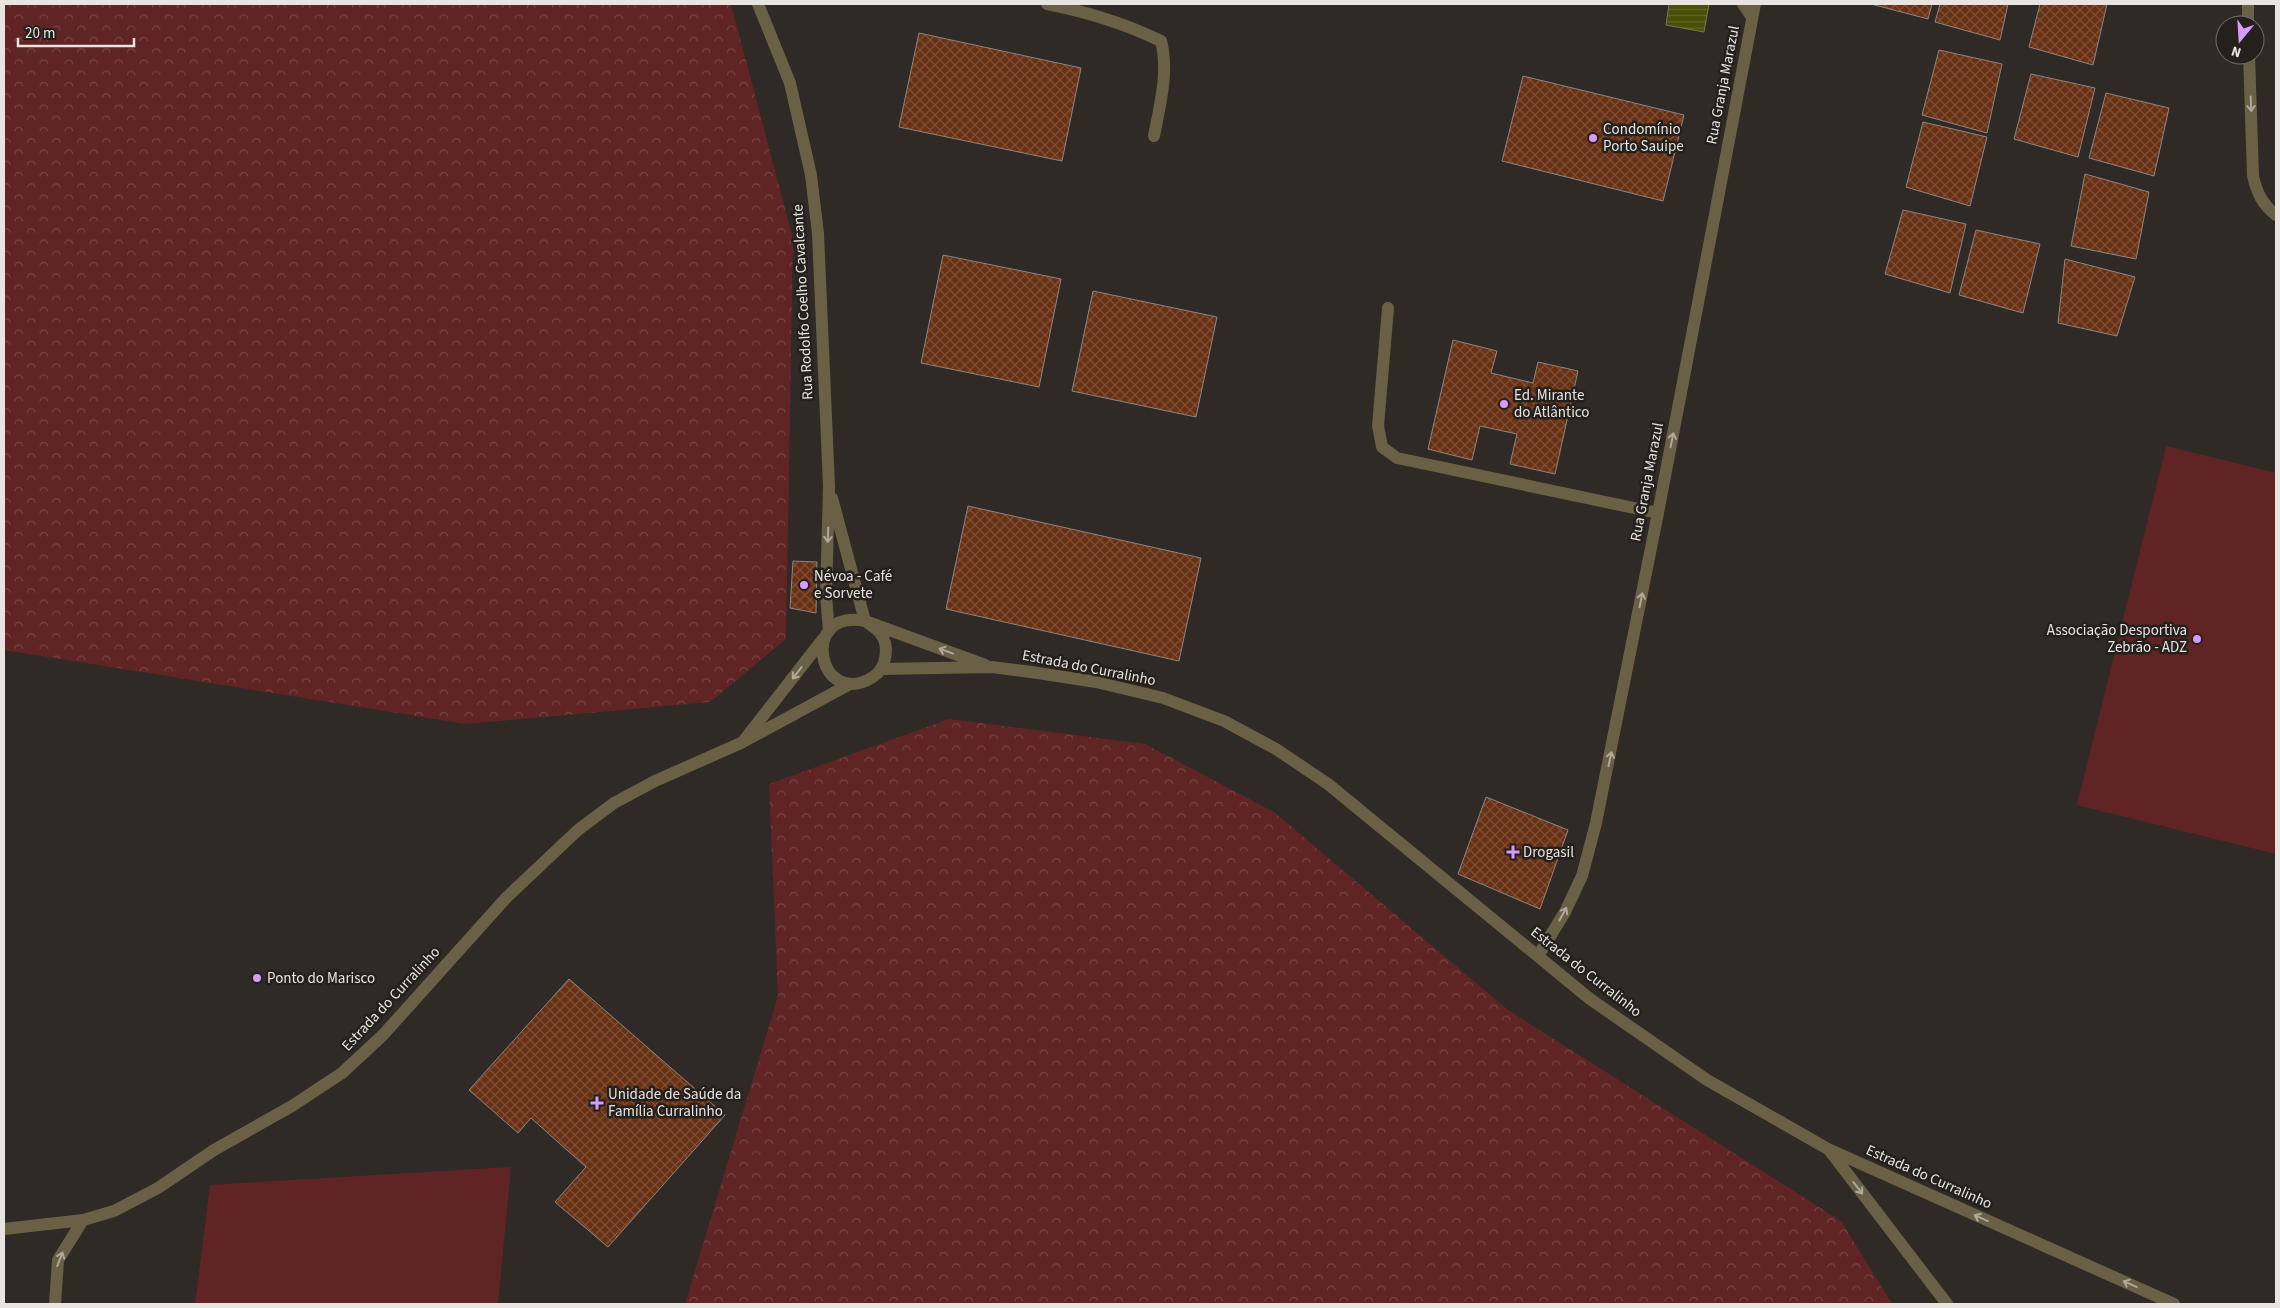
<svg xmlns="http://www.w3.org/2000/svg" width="2280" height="1308" font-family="'Source Sans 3',sans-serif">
	<defs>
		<pattern id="forest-crowns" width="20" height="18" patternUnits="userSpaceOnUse" patternTransform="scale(1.25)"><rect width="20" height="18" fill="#602424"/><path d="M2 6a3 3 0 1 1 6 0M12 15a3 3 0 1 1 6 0" fill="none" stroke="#744"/></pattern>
		<pattern id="water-rules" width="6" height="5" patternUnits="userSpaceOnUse" patternTransform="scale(1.25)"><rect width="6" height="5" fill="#484f07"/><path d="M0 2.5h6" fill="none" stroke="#62682b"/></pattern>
		<pattern id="building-cross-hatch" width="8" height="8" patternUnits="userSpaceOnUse" patternTransform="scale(1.25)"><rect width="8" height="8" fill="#683114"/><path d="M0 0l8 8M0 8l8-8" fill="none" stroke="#7e4f36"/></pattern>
	</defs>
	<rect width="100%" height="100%" fill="#2f2a25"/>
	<g fill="#602424">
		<path d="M2166 446 2276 473V854L2077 805Z"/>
		<path d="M511 1167 498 1304H195L210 1185Z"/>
	</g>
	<g fill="url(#forest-crowns)">
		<path d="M4 4H731L793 239 786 639 710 702 466 724 4 650Z"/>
		<path d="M949 719 1145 744 1274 812 1508 1010 1841 1221 1892 1304H685L778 996 769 784Z"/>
	</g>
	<path fill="url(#water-rules)" stroke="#787c48" d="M1669 4H1709L1704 32 1666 25Z"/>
	<g fill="url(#building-cross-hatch)" stroke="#8d8581">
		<path d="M1871 4H1932L1928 19Z"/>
		<path d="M1940 4H2008L2000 40 1935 22Z"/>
		<path d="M2040 4H2107L2093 65 2029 47Z"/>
		<path d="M919 33 1081 68 1062 161 899 127Z"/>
		<path d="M1939 50 2002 64 1987 133 1922 115Z"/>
		<path d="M2031 74 2095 88 2078 157 2014 139Z"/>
		<path d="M1523 76 1684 115 1663 201 1502 161Z"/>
		<path d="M2106 93 2169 108 2154 176 2089 158Z"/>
		<path d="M1923 122 1987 137 1970 206 1906 187Z"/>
		<path d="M2085 174 2149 192 2136 259 2071 246Z"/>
		<path d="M1903 210 1966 224 1950 293 1885 274Z"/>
		<path d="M1976 230 2040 244 2023 313 1959 295Z"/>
		<path d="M943 255 1061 279 1039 387 921 363Z"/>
		<path d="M2065 259 2135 277 2117 336 2058 323Z"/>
		<path d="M1093 291 1217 317 1196 417 1072 391Z"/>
		<path d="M1453 340 1497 351 1491 373 1533 383 1538 362 1578 371 1555 474 1510 464 1517 434 1480 426 1472 460 1428 449Z"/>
		<path d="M968 506 1201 558 1179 661 946 609Z"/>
		<path d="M793 561 817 562 816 613 790 608Z"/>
		<path d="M1486 797 1568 830 1540 909 1458 874Z"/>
		<path d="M569 979 725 1115 608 1247 555 1202 586 1167 531 1118 518 1133 469 1090Z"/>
	</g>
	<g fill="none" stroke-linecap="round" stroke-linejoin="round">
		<g stroke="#696046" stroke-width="12">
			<path d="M1047 4C1088 12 1124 23 1161 41 1169 72 1160 104 1154 136"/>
			<path d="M1743 4 1752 17"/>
			<path d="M1388 308 1378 426 1382 447 1397 458 1658 513"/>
		</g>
		<g stroke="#696046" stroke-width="12">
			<path d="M758 4 790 83 811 175 818 234 829 486 826 596 829 631"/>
			<path d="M2248 4V25"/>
			<path d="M2249 55 2253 176C2257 193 2262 204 2276 215"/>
			<path d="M832 498 865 621"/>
			<path d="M1538 956 1565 912 1582 876 1596 823 1658 513 1755 4"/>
			<path d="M55 1304 58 1260 83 1220"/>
		</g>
		<g stroke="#696046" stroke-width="12">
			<path d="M868 623C872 626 877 629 880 633 890 645 887 668 873 677 818 711 798 608 865 621L985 665"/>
			<path d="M881 669 992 667 1031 672 1096 682 1163 698 1224 721 1276 749 1328 784 1590 999 1707 1080 1828 1149 2174 1304"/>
			<path d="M745 739 823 639"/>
			<path d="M1830 1151 1947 1304"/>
			<path d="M4 1229 83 1220 114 1211 158 1188 214 1150 292 1106 342 1073 383 1035 506 898 578 830 614 803 655 781 741 743 850 684"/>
		</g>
	</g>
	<defs><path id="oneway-shaft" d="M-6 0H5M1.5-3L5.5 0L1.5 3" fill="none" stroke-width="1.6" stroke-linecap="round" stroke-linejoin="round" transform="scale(1.25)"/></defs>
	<g stroke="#aea99b">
		<use href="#oneway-shaft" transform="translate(2251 104) rotate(88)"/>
		<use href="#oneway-shaft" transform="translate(1672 440) rotate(-79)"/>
		<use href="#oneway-shaft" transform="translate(828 535) rotate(92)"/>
		<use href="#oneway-shaft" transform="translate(1641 600) rotate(-79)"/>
		<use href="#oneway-shaft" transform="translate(946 651) rotate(-160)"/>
		<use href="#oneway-shaft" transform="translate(797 673) rotate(128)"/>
		<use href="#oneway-shaft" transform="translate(1610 759) rotate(-78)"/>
		<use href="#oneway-shaft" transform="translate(1563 914) rotate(-61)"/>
		<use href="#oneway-shaft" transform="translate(1858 1188) rotate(52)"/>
		<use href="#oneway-shaft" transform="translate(1981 1218) rotate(-156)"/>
		<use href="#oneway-shaft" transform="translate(60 1259) rotate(-69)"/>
		<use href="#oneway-shaft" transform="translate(2130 1284) rotate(-156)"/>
	</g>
	<g fill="#d79bf9" stroke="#25201b" stroke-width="2">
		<circle cx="1593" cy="138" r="5"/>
		<circle cx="1504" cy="404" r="5"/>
		<circle cx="804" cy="585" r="5"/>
		<circle cx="2197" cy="639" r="5"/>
		<path d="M1510.5 844.5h5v5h5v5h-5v5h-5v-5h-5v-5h5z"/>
		<circle cx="257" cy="978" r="5"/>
		<path d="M594.5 1095.5h5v5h5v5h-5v5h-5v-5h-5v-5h5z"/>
	</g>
	<g text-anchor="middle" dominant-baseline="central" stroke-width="5" stroke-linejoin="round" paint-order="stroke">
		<g font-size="15" fill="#e7e4e1" stroke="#25201b">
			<text transform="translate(1723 85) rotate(-79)">Rua Granja Marazul</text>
			<text transform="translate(803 302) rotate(-93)">Rua Rodolfo Coelho Cavalcante</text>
			<text transform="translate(1647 482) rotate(-79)">Rua Granja Marazul</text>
			<text transform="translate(1089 668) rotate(11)">Estrada do Curralinho</text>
			<text transform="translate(1586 972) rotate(38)">Estrada do Curralinho</text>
			<text transform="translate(391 999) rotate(-47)">Estrada do Curralinho</text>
			<text transform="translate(1929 1177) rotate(24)">Estrada do Curralinho</text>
		</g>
		<g font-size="15" fill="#e7e4e1" stroke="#25201b" text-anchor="start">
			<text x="1603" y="129">Condomínio<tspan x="1603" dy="17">Porto Sauipe</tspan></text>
			<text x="1514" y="395">Ed. Mirante<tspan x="1514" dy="17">do Atlântico</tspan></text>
			<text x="814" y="576">Névoa - Café<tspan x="814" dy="17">e Sorvete</tspan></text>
			<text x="2187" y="630" text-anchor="end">Associação Desportiva<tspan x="2187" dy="17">Zebrão - ADZ</tspan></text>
			<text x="1523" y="852">Drogasil</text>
			<text x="267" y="978">Ponto do Marisco</text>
			<text x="608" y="1094">Unidade de Saúde da<tspan x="608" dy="17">Família Curralinho</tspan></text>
		</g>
	</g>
	<rect width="2280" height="1308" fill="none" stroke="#e7e4e1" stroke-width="10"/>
	<g transform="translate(2240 40) rotate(198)"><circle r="24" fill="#25201b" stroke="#736e6a"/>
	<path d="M0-4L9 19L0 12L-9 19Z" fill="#d79bf9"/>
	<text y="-8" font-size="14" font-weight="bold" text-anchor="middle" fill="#e7e4e1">N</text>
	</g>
	<path d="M18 38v8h116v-8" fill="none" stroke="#e7e4e1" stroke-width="2.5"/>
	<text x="25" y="38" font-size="15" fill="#e7e4e1" stroke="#25201b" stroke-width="4" paint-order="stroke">20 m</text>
</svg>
